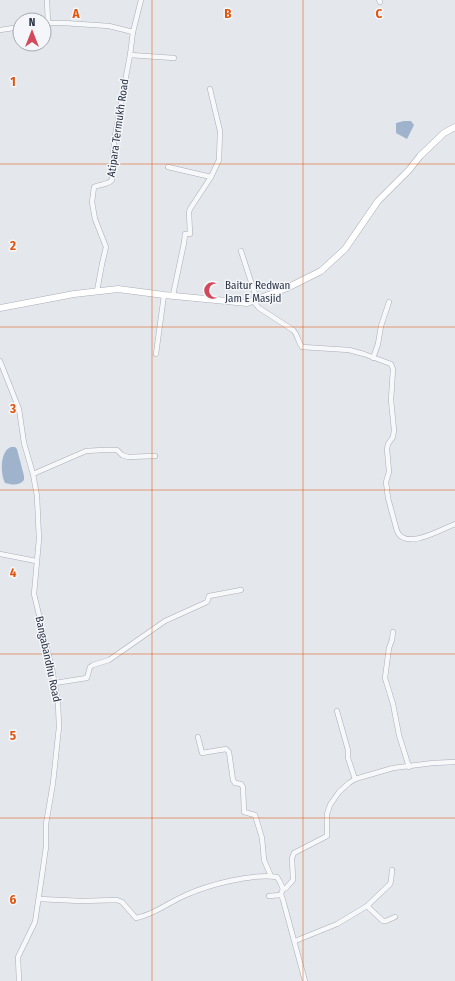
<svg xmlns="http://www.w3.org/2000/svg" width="455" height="981" font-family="'Fira Sans Condensed',sans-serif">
	<rect width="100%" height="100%" fill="#e4e7ec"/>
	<g fill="#9fb4cc">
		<path d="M404 121H411L414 125 407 139 396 133V123Z"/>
		<path d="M11 447H15L17 449 24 476V480C19 486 12 485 5 483 0 473 0 451 11 447Z"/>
	</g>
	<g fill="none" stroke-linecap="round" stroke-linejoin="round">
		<defs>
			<g id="street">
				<path d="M47 0 48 23"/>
				<path d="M379 0 380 2"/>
				<path d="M44 23H64L109 26 133 32"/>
				<path d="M0 30 20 27"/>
				<path d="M130 55 174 58"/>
				<path d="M168 167 211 177"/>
				<path d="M241 251 257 300"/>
				<path d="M97 291 102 264 106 247 95 219 92 202 94 187C100 184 108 185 112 180L114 141 130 55 133 32 141 0"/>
				<path d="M173 295 184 243 185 234H190L189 212 190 209 211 177 219 160 220 131 210 89"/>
				<path d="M253 301 259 308 293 330C298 335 298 342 302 347L349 350 364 354 391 364 393 369 391 400 394 430 393 437 388 444 387 449 389 472 386 482 388 498 397 531C405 551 442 529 455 524"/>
				<path d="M156 354 164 295"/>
				<path d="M373 358 378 344 381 326 389 302"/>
				<path d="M0 361 19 409 24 443 33 474 37 496 39 539 34 594 52 669 58 703 59 727 53 783 46 824V847L40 889 35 922 18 957 19 981"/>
				<path d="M33 474 86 451 103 450H117L122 455 128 457 155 456"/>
				<path d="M0 554 36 561"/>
				<path d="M393 632 392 640 389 648 385 678 393 704 399 735 409 767"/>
				<path d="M55 683 87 678 90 667 93 665 109 660 165 621 207 602 209 596 241 590"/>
				<path d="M337 711 348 750V758L355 779"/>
				<path d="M198 737 202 753 226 749 229 752 233 780 235 783 241 784 243 787 244 812 255 815 262 838 264 860 271 876"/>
				<path d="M283 889 281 894 283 900 305 981"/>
				<path d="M269 896 281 895"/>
				<path d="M39 899 81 901 117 900 122 902 136 918C154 915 169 902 186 895 208 885 253 873 277 877L280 882 283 889 286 888 293 880 292 858 294 853 327 836V814L330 805 339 792 349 783 355 779 393 768 433 763 455 762"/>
				<path d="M367 906 390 884 391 881 392 870"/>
				<path d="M295 941 337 924 367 906 383 921H386L395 917"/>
			</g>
			<path id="secondary" d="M0 308 74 294 118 289 164 295 247 303 287 288 321 271 345 249 378 201 409 170 420 156 444 133 455 127"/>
		</defs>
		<use href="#street" stroke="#a9aeb7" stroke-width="5.5"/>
		<use href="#secondary" stroke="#a9aeb7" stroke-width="7"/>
		<use href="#street" stroke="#f7f8fa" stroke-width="4.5"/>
		<use href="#secondary" stroke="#fff" stroke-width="6"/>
	</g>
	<path fill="none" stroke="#df570f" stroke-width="1" stroke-opacity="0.55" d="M152 0V981M303 0V981M0 164H455M0 327H455M0 490H455M0 654H455M0 818H455"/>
	<defs>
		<symbol id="mosque-bare" viewBox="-9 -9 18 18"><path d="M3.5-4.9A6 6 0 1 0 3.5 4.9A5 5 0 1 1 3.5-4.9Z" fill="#d1495b" stroke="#f4f6f9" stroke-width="2.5" paint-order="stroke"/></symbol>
	</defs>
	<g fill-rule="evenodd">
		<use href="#mosque-bare" x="200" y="278" width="25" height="25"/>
	</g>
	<g text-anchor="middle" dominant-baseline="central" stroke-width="3" stroke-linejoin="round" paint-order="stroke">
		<g font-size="11" fill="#2b3445" stroke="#f4f6f9">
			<text transform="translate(118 128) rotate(-82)">Atipara Termukh Road</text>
			<text transform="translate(48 659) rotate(78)">Bangabandhu Road</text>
		</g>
		<g font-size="11" fill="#2b3445" stroke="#f4f6f9" text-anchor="start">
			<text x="225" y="285">Baitur Redwan<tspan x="225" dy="13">Jam E Masjid</tspan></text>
		</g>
	</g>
	<g font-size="13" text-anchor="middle" font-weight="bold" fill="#df570f" stroke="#f4f6f9" stroke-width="3" stroke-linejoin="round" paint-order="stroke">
		<text x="76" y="18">A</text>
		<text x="228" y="18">B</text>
		<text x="379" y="18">C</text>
		<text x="13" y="86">1</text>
		<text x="13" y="250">2</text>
		<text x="13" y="413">3</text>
		<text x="13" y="577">4</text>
		<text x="13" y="740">5</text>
		<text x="13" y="904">6</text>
	</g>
	<g transform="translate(32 32)"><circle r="19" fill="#f4f6f9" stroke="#a4a8b1"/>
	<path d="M0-3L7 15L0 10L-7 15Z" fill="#d1495b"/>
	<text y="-6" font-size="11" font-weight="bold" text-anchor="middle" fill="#2b3445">N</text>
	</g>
</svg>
